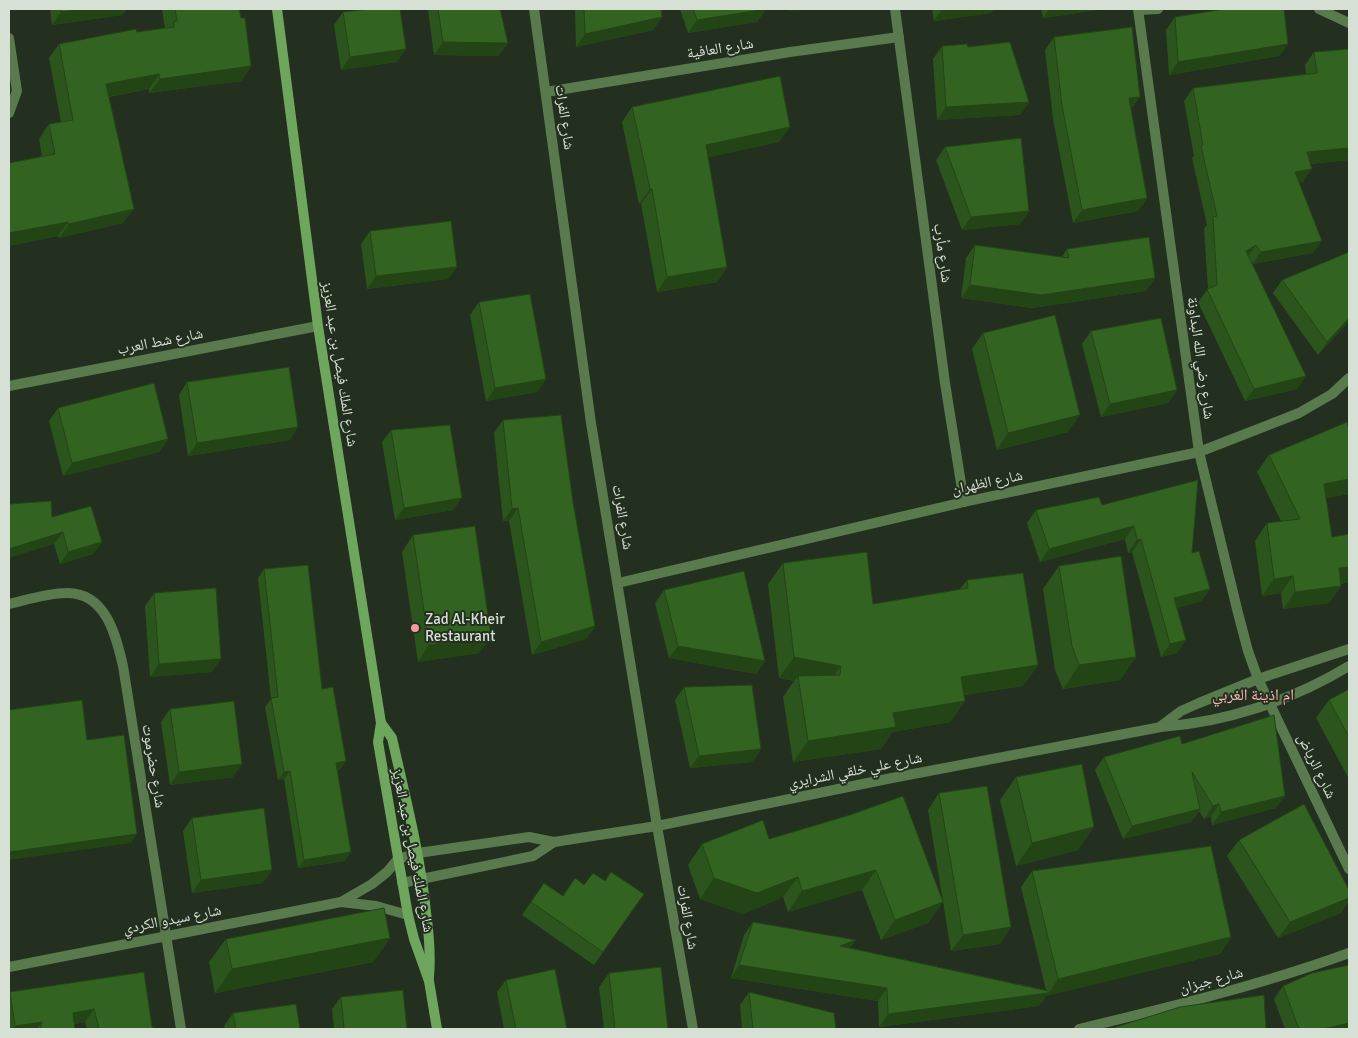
<svg xmlns="http://www.w3.org/2000/svg" width="1358" height="1038" font-family="Signika,'Noto Naskh Arabic',sans-serif">
	<rect width="100%" height="100%" fill="#23301f"/>
	<g fill="none" stroke-linecap="round" stroke-linejoin="round">
		<g stroke="#587a4d" stroke-width="10">
			<path d="M534 9 591 423 657 826 693 1029"/>
			<path d="M895 9 945 383 964 502"/>
			<path d="M1138 9 1199 452 1238 613 1248 651 1258 679 1349 869"/>
			<path d="M1319 9 1349 23"/>
			<path d="M1139 10 1158 9"/>
			<path d="M9 38 17 91 9 113"/>
			<path d="M546 92 790 52 899 37"/>
			<path d="M9 386 318 326"/>
			<path d="M618 583 964 502 1199 452 1299 413 1332 394 1349 378"/>
			<path d="M9 604C26 600 49 593 66 593 106 592 116 636 123 666L181 1029"/>
			<path d="M1161 726 1181 711 1199 703 1258 679 1349 649"/>
			<path d="M402 883 533 856 554 842"/>
			<path d="M341 902 372 884 387 872 398 859 418 853 529 837 554 842 657 826 892 778 1161 727C1227 722 1293 700 1349 666"/>
			<path d="M9 967 341 902 376 906 408 915"/>
			<path d="M1079 1029C1170 1007 1261 985 1349 953"/>
		</g>
		<g stroke="#6fa65e" stroke-width="10">
			<path d="M277 9 318 326 381 723 378 742 408 915 414 939 429 981 437 1029"/>
			<path d="M381 723 392 738C405 796 420 853 426 912 429 934 431 955 429 977"/>
		</g>
	</g>
	<g fill="#2b551c">
		<path d="M50 9H127L122 15 52 25Z"/>
		<path d="M160 9H239L241 18 251 66 241 81 149 93V89L109 97 134 209 123 223 59 238 58 236 9 246V163L42 156 39 139 49 124 61 122 49 58 59 44 165 28 162 10H160Z"/>
		<path d="M428 9H500L499 56 434 55 428 10Z"/>
		<path d="M575 9H661L662 17 653 30 576 47Z"/>
		<path d="M680 9H766L757 22 688 33Z"/>
		<path d="M932 9H994L991 13 934 21Z"/>
		<path d="M1041 9H1103L1043 18Z"/>
		<path d="M343 12 397 62 341 70 334 25Z"/>
		<path d="M1175 17 1288 44 1279 56 1169 75 1166 30Z"/>
		<path d="M1054 37 1140 97 1131 109 1147 198 1138 211 1073 223 1053 119 1045 50Z"/>
		<path d="M942 46 968 47 1029 102 1020 115 937 120 933 59Z"/>
		<path d="M1349 49V160L1310 164 1303 182 1299 183 1313 253 1252 264 1297 389 1245 401 1198 302 1208 289 1204 229 1207 225 1192 158 1194 156 1184 101 1193 88 1306 74 1305 65 1314 52Z"/>
		<path d="M632 107 779 142 708 157 727 267 717 282 657 292 641 204H639L622 122Z"/>
		<path d="M945 147 1029 211 1020 224 962 230 936 160Z"/>
		<path d="M370 231 448 279 367 289 361 244Z"/>
		<path d="M975 245 1062 257 1067 249 1155 278 1146 291 1032 308 961 298 966 258Z"/>
		<path d="M1282 280 1349 321 1318 355 1273 293Z"/>
		<path d="M479 302 546 379 537 392 486 401 470 315Z"/>
		<path d="M1091 331 1177 390 1168 403 1101 417 1082 344Z"/>
		<path d="M983 333 1068 432 997 450 972 349Z"/>
		<path d="M187 382 290 440 188 456 179 395Z"/>
		<path d="M58 408 168 439 159 452 63 476 49 421Z"/>
		<path d="M503 420 595 626 586 639 532 655 509 521H503L494 433Z"/>
		<path d="M391 430 453 510 395 520 382 442Z"/>
		<path d="M1349 430V494L1326 498 1332 537 1349 534V582L1341 584V586L1329 603 1283 609 1281 593 1262 596 1255 541 1267 523 1281 521 1257 472 1269 455Z"/>
		<path d="M1102 505 1192 553 1210 589 1201 601 1177 608V653L1161 657 1132 552 1128 553 1125 539 1040 562 1027 523 1036 510Z"/>
		<path d="M52 517 102 542 93 554 60 564 54 544Z"/>
		<path d="M413 535 491 636 479 653 418 662 402 552Z"/>
		<path d="M783 563 873 604 960 589 967 580 1038 665 1023 686 964 695 965 701 950 722 892 732 881 749 793 762 783 697 794 681 779 678 768 584Z"/>
		<path d="M1059 566 1136 657 1120 680 1063 689 1055 670 1043 589Z"/>
		<path d="M264 569 322 689 340 770H338L345 861 298 868 284 779 278 780 265 707 271 699 258 578Z"/>
		<path d="M664 590 765 661 756 674 669 658 655 603Z"/>
		<path d="M154 593 212 672 150 677 145 606Z"/>
		<path d="M684 687 761 749 752 762 690 768 675 700Z"/>
		<path d="M1349 689V779L1316 718 1329 700Z"/>
		<path d="M170 709 233 777 170 785 161 722Z"/>
		<path d="M1182 744 1276 808 1212 825 1211 817 1204 819 1199 811 1191 822 1123 839 1095 770 1104 757Z"/>
		<path d="M1016 777 1078 850 1016 866 1000 800Z"/>
		<path d="M939 793 1000 944 951 951 928 810Z"/>
		<path d="M850 815 943 902 928 923 881 940 862 890 788 912 783 897 743 914 700 899 688 865 702 844 769 839Z"/>
		<path d="M192 818 263 883 192 893 183 831Z"/>
		<path d="M1239 840 1341 913 1278 938 1227 856Z"/>
		<path d="M1032 871 1231 937 1220 954 1047 995 1039 1006 879 1027 878 1001 731 978 744 935 753 922 851 948 1046 990 1021 887Z"/>
		<path d="M605 881 644 894 594 965 522 915 544 883 563 896 584 885Z"/>
		<path d="M390 938 373 962 215 993 209 962 226 939Z"/>
		<path d="M144 972 152 1027 157 1029H87L85 1022 74 1024 75 1029H9V994L10 992Z"/>
		<path d="M609 973 668 1029H604L599 987Z"/>
		<path d="M506 980 567 1029H504L497 992Z"/>
		<path d="M1283 986 1349 1029H1285L1274 999Z"/>
		<path d="M749 992 836 1029H742L740 1005Z"/>
		<path d="M341 997 407 1029H334L332 1009Z"/>
		<path d="M233 1013 300 1029H225L224 1026Z"/>
	</g>
	<g fill="#234516">
		<path d="M86 9H127L122 15 52 25 61 12Z"/>
		<path d="M766 9 757 22 688 33 697 20Z"/>
		<path d="M790 9H809L788 11Z"/>
		<path d="M942 9H994L991 13 934 21Z"/>
		<path d="M1049 9H1103L1043 18Z"/>
		<path d="M662 17 653 30 576 47 585 34Z"/>
		<path d="M443 42 508 43 499 56 434 55Z"/>
		<path d="M1288 44 1279 56 1169 75 1178 62Z"/>
		<path d="M406 49 397 62 341 70 350 57Z"/>
		<path d="M251 66 241 81 149 93 160 79Z"/>
		<path d="M159 74 149 89 96 99 106 84Z"/>
		<path d="M1140 97 1131 109 1120 111 1129 98Z"/>
		<path d="M1029 102 1020 115 937 120 946 107Z"/>
		<path d="M790 127 779 142 696 160 706 145Z"/>
		<path d="M1349 148V160L1298 165 1307 152Z"/>
		<path d="M1312 169 1303 182 1286 185 1295 172Z"/>
		<path d="M650 189H652L641 204H639Z"/>
		<path d="M1147 198 1138 211 1073 223 1082 210Z"/>
		<path d="M134 209 123 223 59 238 69 224Z"/>
		<path d="M1029 211 1020 224 962 230 971 217Z"/>
		<path d="M68 222 58 236 9 246V233Z"/>
		<path d="M1322 241 1313 253 1252 264 1261 252Z"/>
		<path d="M1256 245 1247 258 1246 251Z"/>
		<path d="M457 267 448 279 367 289 376 276Z"/>
		<path d="M727 267 717 282 657 292 667 277Z"/>
		<path d="M1155 278 1146 291 1032 308 961 298 970 285Z"/>
		<path d="M1349 318V321L1318 355 1327 342Z"/>
		<path d="M1306 376 1297 389 1245 401 1254 389Z"/>
		<path d="M546 379 537 392 486 401 495 388Z"/>
		<path d="M1177 390 1168 403 1101 417 1110 404Z"/>
		<path d="M1080 415 1068 432 997 450 1008 433Z"/>
		<path d="M298 427 290 440 188 456 197 443Z"/>
		<path d="M168 439 159 452 63 476 72 463Z"/>
		<path d="M1349 479V494L1312 501 1324 484Z"/>
		<path d="M462 498 453 510 395 520 404 508Z"/>
		<path d="M518 508 509 521H503L512 509Z"/>
		<path d="M1134 526 1125 539 1040 562 1049 549Z"/>
		<path d="M63 532 54 544 9 558V549Z"/>
		<path d="M1141 539 1132 552 1128 553 1137 540Z"/>
		<path d="M102 542 93 554 60 564 68 552Z"/>
		<path d="M1349 567V582L1327 586 1339 568Z"/>
		<path d="M1293 576 1281 593 1262 596 1274 579Z"/>
		<path d="M1341 586 1329 603 1283 609 1295 592Z"/>
		<path d="M1210 589 1201 601 1166 611 1174 598Z"/>
		<path d="M595 626 586 639 532 655 541 642Z"/>
		<path d="M491 636 479 653 418 662 429 645Z"/>
		<path d="M1186 640 1177 653 1161 657 1170 644Z"/>
		<path d="M678 646 765 661 756 674 669 658Z"/>
		<path d="M794 657 841 666 826 687 798 676 794 681 779 678Z"/>
		<path d="M1136 657 1120 680 1063 689 1079 665Z"/>
		<path d="M221 659 212 672 150 677 159 664Z"/>
		<path d="M1038 665 1023 686 946 698 961 677Z"/>
		<path d="M965 701 950 722 892 732 881 749 793 762 808 741 893 713Z"/>
		<path d="M761 749 752 762 690 768 699 756Z"/>
		<path d="M346 761 340 770 330 771 336 763Z"/>
		<path d="M242 764 233 777 170 785 179 772Z"/>
		<path d="M290 771 284 779 278 780 284 772Z"/>
		<path d="M1285 796 1276 808 1212 825 1221 812Z"/>
		<path d="M1219 804 1211 817 1204 819 1213 806Z"/>
		<path d="M1200 809 1191 822 1123 839 1132 826Z"/>
		<path d="M1094 827 1078 850 1016 866 1032 843Z"/>
		<path d="M137 834 131 843 9 860V852Z"/>
		<path d="M351 852 345 861 298 868 304 860Z"/>
		<path d="M272 870 263 883 192 893 201 880Z"/>
		<path d="M876 870 862 890 788 912 802 891Z"/>
		<path d="M798 877 783 897 743 914 700 899 714 878Z"/>
		<path d="M1349 898V902L1341 913 1278 938 1290 922Z"/>
		<path d="M943 902 928 923 881 940 895 920Z"/>
		<path d="M1011 927 1000 944 951 951 963 935Z"/>
		<path d="M1231 937 1220 954 1047 996 1058 979Z"/>
		<path d="M390 938 373 962 215 993 232 969Z"/>
		<path d="M856 940 847 952 840 946Z"/>
		<path d="M739 965 887 988 878 1001 731 978Z"/>
		<path d="M1048 993 1039 1006 879 1027 888 1014Z"/>
		<path d="M94 1009 85 1022 64 1025 73 1013Z"/>
		<path d="M42 1022 37 1029H13L15 1026Z"/>
		<path d="M1349 1023V1029H1323Z"/>
	</g>
	<g fill="#326320" stroke="#234516">
		<path d="M61 9H86L61 12Z"/>
		<path d="M175 9H239L241 18H245L251 66 160 79 159 74 106 84 134 209 69 224 68 222 9 233V163L55 154 49 124 73 120 59 44 136 29 137 32 174 27V22L177 21Z"/>
		<path d="M369 9H400L406 49 350 57 343 12Z"/>
		<path d="M438 9H500L508 43 443 42Z"/>
		<path d="M584 9H661L662 17 585 34Z"/>
		<path d="M693 9H766L697 20Z"/>
		<path d="M1224 9H1284L1288 44 1178 62 1175 17Z"/>
		<path d="M1132 27 1140 97 1129 98 1147 198 1082 210 1062 106 1054 37Z"/>
		<path d="M1010 42 1029 102 946 107 942 46 967 44 968 47Z"/>
		<path d="M1349 49V148L1307 152 1312 169 1295 172 1322 241 1261 252 1256 245 1246 251 1306 376 1254 389 1207 289 1217 285 1213 217 1217 216 1201 146 1203 145 1193 88 1317 73 1314 52Z"/>
		<path d="M780 76 790 127 706 145 727 267 667 277 652 189H650L632 107Z"/>
		<path d="M1021 138 1029 211 971 217 945 147Z"/>
		<path d="M451 221 457 267 376 276 370 231Z"/>
		<path d="M1149 237 1155 278 1041 295 970 285 975 245 1069 258 1067 249Z"/>
		<path d="M1349 252V318L1327 342 1282 280Z"/>
		<path d="M530 294 546 379 495 388 479 302Z"/>
		<path d="M1055 315 1080 415 1008 433 983 333Z"/>
		<path d="M1161 318 1177 390 1110 404 1091 331Z"/>
		<path d="M289 367 298 427 197 443 187 382Z"/>
		<path d="M154 383 168 439 72 463 58 408Z"/>
		<path d="M561 415 573 502 595 626 541 642 518 508 512 509 503 420Z"/>
		<path d="M1347 422 1349 430V479L1324 484 1332 537 1349 534V567L1339 568 1341 586 1295 592 1293 576 1274 579 1267 523 1300 519 1269 455Z"/>
		<path d="M450 425 462 498 404 508 391 430Z"/>
		<path d="M1198 480 1192 553 1199 551 1210 589 1174 598 1186 640 1170 644 1141 539 1137 540 1134 526 1049 549 1036 510 1099 497 1102 505Z"/>
		<path d="M51 501 52 517 91 506 102 542 68 552 63 532 9 549V504Z"/>
		<path d="M475 526 491 636 429 645 413 535Z"/>
		<path d="M867 552 873 604 968 588 967 580 1023 573 1038 665 961 677 965 701 893 713 896 727 808 741 798 676 840 675 841 666 794 657 783 563Z"/>
		<path d="M1121 556 1136 657 1079 665 1072 646 1059 566Z"/>
		<path d="M308 565 322 689 333 687 346 761 336 763 351 852 304 860 290 771 284 772 271 698 278 697 264 569Z"/>
		<path d="M744 571 765 661 678 646 664 590Z"/>
		<path d="M216 588 221 659 159 664 154 593Z"/>
		<path d="M752 685 761 749 699 756 684 687Z"/>
		<path d="M1349 689V737L1329 700Z"/>
		<path d="M82 700 87 740 124 735 137 834 9 852V710Z"/>
		<path d="M234 701 242 764 179 772 170 709Z"/>
		<path d="M1274 715 1285 796 1221 812 1219 804 1213 806 1192 772 1200 809 1132 826 1104 757 1180 736 1182 744Z"/>
		<path d="M1082 764 1094 827 1032 843 1016 777Z"/>
		<path d="M987 786 1011 927 963 935 939 793Z"/>
		<path d="M903 796 943 902 895 920 876 870 802 891 798 877 757 893 714 878 702 844 763 820 769 839 850 815Z"/>
		<path d="M1304 804 1349 890V898L1290 922 1239 840Z"/>
		<path d="M264 808 272 870 201 880 192 818Z"/>
		<path d="M1211 846 1231 937 1058 979 1032 871Z"/>
		<path d="M611 872 644 894 603 952 531 902 544 883 563 896 575 878 584 885 593 873 605 881Z"/>
		<path d="M384 908 390 938 232 969 226 939Z"/>
		<path d="M753 922 856 940 840 946 1048 991V993L888 1014 887 988 739 965Z"/>
		<path d="M1349 965V1023L1323 1029H1299L1283 986 1312 973Z"/>
		<path d="M661 967 668 1029H615L609 973Z"/>
		<path d="M555 969 567 1029H516L506 980Z"/>
		<path d="M144 972 152 1027 157 1029H99L94 1009 73 1013 75 1029H40L42 1022 15 1026 10 992Z"/>
		<path d="M403 990 407 1029H344L341 997Z"/>
		<path d="M749 992 834 1013 836 1029H753Z"/>
		<path d="M1264 995 1266 1029H1110L1180 1007Z"/>
		<path d="M296 1004 300 1029H236L233 1013Z"/>
	</g>
	<circle fill="#f59b9d" stroke="#23301f" stroke-width="2" cx="415" cy="628" r="5"/>
	<g text-anchor="middle" dominant-baseline="central" stroke-width="4" stroke-linejoin="round" paint-order="stroke">
		<g font-size="15" fill="#d7e0d5" stroke="#23301f">
			<text transform="translate(720 48) rotate(-9)">شارع العافية</text>
			<text transform="translate(565 117) rotate(82)">شارع الفرات</text>
			<text transform="translate(943 253) rotate(82)">شارع مأرب</text>
			<text transform="translate(160 341) rotate(-11)">شارع شط العرب</text>
			<text transform="translate(1201 358) rotate(82)">شارع رضي الله البداونة</text>
			<text transform="translate(340 364) rotate(81)">شارع الملك فيصل بن عبد العزيز</text>
			<text transform="translate(987 482) rotate(-12)">شارع الظهران</text>
			<text transform="translate(623 517) rotate(80)">شارع الفرات</text>
			<text transform="translate(154 766) rotate(81)">شارع حضرموت</text>
			<text transform="translate(1317 766) rotate(64)">شارع الرياض</text>
			<text transform="translate(855 770) rotate(-11)">شارع علي خلقي الشرايري</text>
			<text transform="translate(413 850) rotate(79)">شارع الملك فيصل بن عبد العزيز</text>
			<text transform="translate(688 917) rotate(80)">شارع الفرات</text>
			<text transform="translate(172 919) rotate(-11)">شارع سيدو الكردي</text>
			<text transform="translate(1211 980) rotate(-15)">شارع جيزان</text>
		</g>
		<g font-size="15" fill="#d7e0d5" stroke="#23301f" text-anchor="start">
			<text x="425" y="619">Zad Al-Kheir<tspan x="425" dy="17">Restaurant</tspan></text>
		</g>
		<g font-size="16" fill="#f9b5b5" stroke="#23301f">
			<text x="1253" y="695">ام اذينة الغربي</text>
		</g>
	</g>
	<rect width="1358" height="1038" fill="none" stroke="#d7e0d5" stroke-width="20"/>
</svg>
